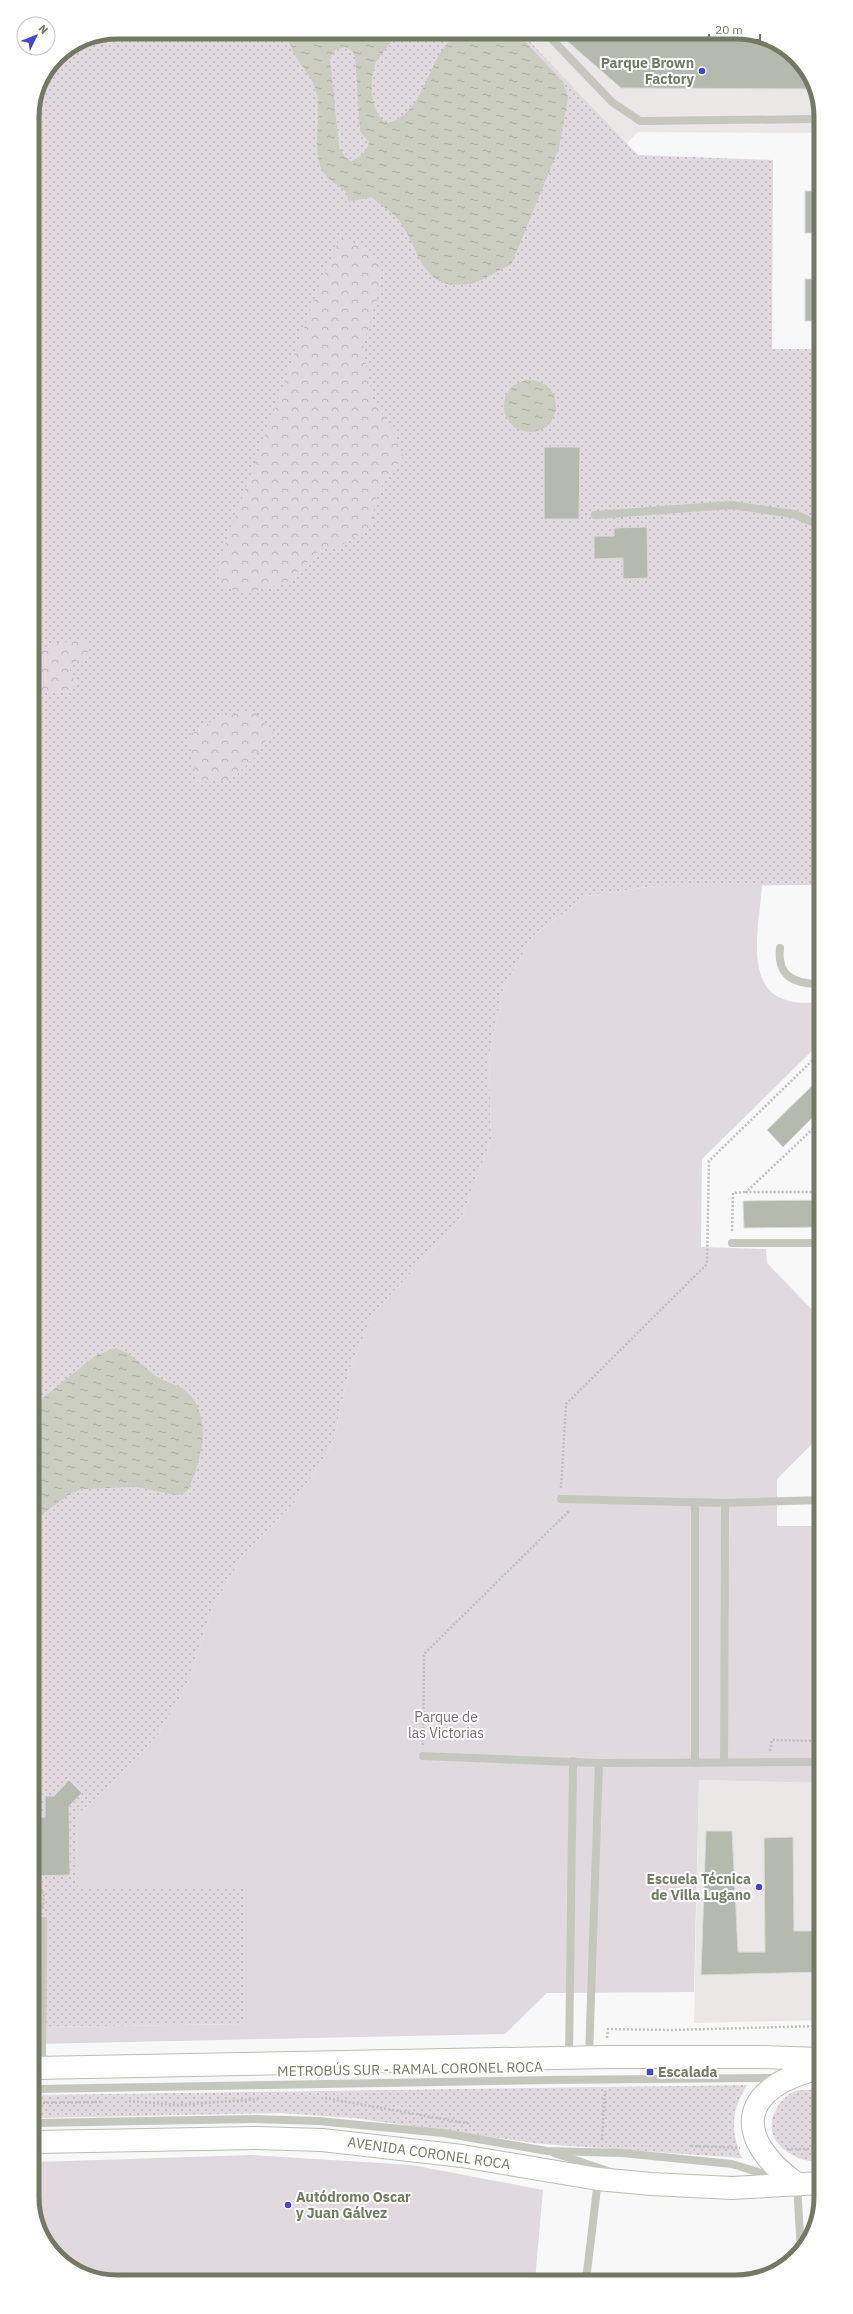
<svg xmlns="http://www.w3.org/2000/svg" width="853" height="2314" font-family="'IBM Plex Sans',sans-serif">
	<defs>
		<pattern id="grass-dots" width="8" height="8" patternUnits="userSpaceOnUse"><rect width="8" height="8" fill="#e0d9de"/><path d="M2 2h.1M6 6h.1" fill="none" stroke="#bab5b8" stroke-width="1.8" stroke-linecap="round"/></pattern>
		<pattern id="forest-crowns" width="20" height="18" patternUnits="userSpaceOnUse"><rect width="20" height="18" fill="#e0d9de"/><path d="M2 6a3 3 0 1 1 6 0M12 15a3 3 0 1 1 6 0" fill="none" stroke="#bab5b8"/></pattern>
		<pattern id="water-ripples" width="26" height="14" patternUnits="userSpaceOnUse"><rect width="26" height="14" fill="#cbcdc0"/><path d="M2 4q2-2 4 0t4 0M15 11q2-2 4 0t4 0" fill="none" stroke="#a9aba0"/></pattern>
	</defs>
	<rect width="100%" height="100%" fill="#f9f8f9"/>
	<g fill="#e9e8e7">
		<path d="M521 32H742L792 53 818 94V133L638 132 627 143Z"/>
		<path d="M699 1780 820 1783 821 2020 694 2023Z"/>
	</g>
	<g fill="url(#grass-dots)">
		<path d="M117 32H521L638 155 773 160 772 349H818L819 885 655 886 587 896 532 937 503 990 489 1056 491 1140 461 1219 373 1314 349 1370 333 1443 295 1502 243 1555 212 1609 188 1683 158 1735 112 1784 77 1815 78 1888H244L245 2024 35 2027 32 111 39 84 57 57 84 38Z"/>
		<path d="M747 2085C731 2112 730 2129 742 2158L541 2144 354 2118 280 2113 35 2118V2095Z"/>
		<path d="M821 2090V2162C791 2162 757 2138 778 2106 782 2100 789 2093 796 2091 803 2089 813 2090 821 2090Z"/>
	</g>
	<g fill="url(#forest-crowns)">
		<path d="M340 237C360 244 371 252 382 271L377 299 363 346 372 398 393 430 403 456 376 495 372 527 338 547 320 550 285 584 245 593 223 587 217 567 318 289Z"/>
		<path d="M81 639 91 646 84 659 73 662 69 673 79 684 67 692H33V652L54 644Z"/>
		<path d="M254 711 273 733 267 739 255 757 231 780 197 782 188 736 218 717Z"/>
	</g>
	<g fill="#e0d9de">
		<path d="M762 885C758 938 738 1011 819 1002V1044L702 1159 701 1247 766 1249 767 1263 820 1318V1440H816L777 1479V1526H820V1783L699 1780 694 1992 547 1993 505 2034 35 2044V2027L244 2024V1888H78L77 1815 112 1784 158 1735 188 1683 212 1609 243 1555 295 1502 333 1443 349 1370 373 1314 461 1219 491 1140 489 1056 503 990 532 937 587 896 655 886Z"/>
		<path d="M251 2155 412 2165 543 2190 535 2280 111 2282 61 2261 35 2220V2162Z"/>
	</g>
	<g fill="url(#water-ripples)" fill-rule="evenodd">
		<path d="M288 32H390C396 44 378 54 375 65 369 82 370 112 386 123 421 117 426 69 446 45 450 40 456 36 460 32H516L563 82 568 98 559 148 511 265C497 270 485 281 469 284 423 292 420 252 401 223 394 213 380 204 371 197L349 202 346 192C338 185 328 180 322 170 311 148 322 118 317 94 312 70 289 59 288 32ZM345 47 352 51 355 56 360 131 369 142C367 153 360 157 351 161L344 156 339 147 330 58 335 50Z"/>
		<circle cx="530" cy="406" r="26"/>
		<path d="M116 1348C133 1354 142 1366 156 1376 165 1383 179 1384 186 1391 214 1418 201 1460 188 1490L183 1494 176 1495 137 1487 82 1489 71 1493 34 1520V1405L95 1356Z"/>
	</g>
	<g fill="#b6b9ae" stroke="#dbdadb">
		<path d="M567 32H742L792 53 815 89 621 88 567 41Z"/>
		<rect x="805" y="191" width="13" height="42"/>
		<rect x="805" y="279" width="13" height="42"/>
		<path d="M544 447H580L579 519H544Z"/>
		<path d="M647 527 648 578 623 579V558L594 559V536H614V528Z"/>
		<path d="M819 1079V1111L783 1147 767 1130Z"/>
		<path d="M820 1200V1227L744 1228 743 1201Z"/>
		<path d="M69 1780 82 1793 69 1806 70 1875 34 1876V1818L45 1817V1796H54Z"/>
		<path d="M706 1831H732L738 1952H765L764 1838 793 1837 794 1931H821V1972L701 1975Z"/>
	</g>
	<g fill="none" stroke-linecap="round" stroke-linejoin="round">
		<defs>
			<g id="secondary">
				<path d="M35 2068 606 2057H759L821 2059"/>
				<path d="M35 2142 257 2138 322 2140 462 2156 598 2179 651 2184 732 2188 821 2183"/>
				<path d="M797 2184C730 2136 740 2086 821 2068"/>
			</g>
		</defs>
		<use href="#secondary" stroke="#b9bcb2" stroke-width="24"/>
		<g stroke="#bec0ba" stroke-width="2.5" stroke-dasharray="2 2" stroke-linecap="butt">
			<path d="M819 1123 746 1192H820"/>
			<path d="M732 1231 733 1193 746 1192"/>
			<path d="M561 1488 566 1404 707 1264 709 1161 819 1054"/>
			<path d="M423 1745 424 1654 569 1511"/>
			<path d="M770 1751 772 1740 820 1741"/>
			<path d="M34 1810H38"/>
			<path d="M35 1888 44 1893 43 1909"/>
			<path d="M607 2038 608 2029 671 2030 821 2026"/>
			<path d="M325 2098 471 2124"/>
			<path d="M129 2101 178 2105 260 2099"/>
			<path d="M35 2103 102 2102"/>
			<path d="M602 2140 605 2091"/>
			<path d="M691 2146 740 2148"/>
			<path d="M787 2149H821"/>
		</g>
		<g stroke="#c5c7bf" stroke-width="8">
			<path d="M545 32 612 102 640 121 818 119"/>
			<path d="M595 515 731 505 794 514 819 525"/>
			<path d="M780 948C777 976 794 984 819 984"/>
			<path d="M732 1243H820"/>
			<path d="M561 1499 725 1503"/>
			<path d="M695 1503V1763"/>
			<path d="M423 1756 599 1763 820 1762"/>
			<path d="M724 1762 725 1503 820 1500"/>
			<path d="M589 2056 599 1763"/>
			<path d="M569 2057 573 1761"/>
			<path d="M42 2067 43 1921"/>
			<path d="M35 2089 549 2080 776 2078"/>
			<path d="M35 2123 253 2119 318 2121 443 2133 547 2151 622 2153 732 2164 777 2178"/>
			<path d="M554 2153 611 2172"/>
			<path d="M797 2185 801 2251"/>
			<path d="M586 2280 598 2180"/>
		</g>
		<use href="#secondary" stroke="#fff" stroke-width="22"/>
	</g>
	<g fill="#4b43ce" stroke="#fff" stroke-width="1.5">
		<circle cx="702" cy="71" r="4"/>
		<circle cx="759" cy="1887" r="4"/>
		<rect x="646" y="2068" width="8" height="8" rx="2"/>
		<circle cx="288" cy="2205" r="4"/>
	</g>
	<g text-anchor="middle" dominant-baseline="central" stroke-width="4" stroke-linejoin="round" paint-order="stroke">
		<g font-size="14" font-weight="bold" fill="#737963" stroke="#fff" text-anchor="end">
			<text x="694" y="63">Parque Brown<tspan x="694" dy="16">Factory</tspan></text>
			<text x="751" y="1879">Escuela Técnica<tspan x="751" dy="16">de Villa Lugano</tspan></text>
			<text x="658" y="2072" text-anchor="start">Escalada</text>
			<text x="296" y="2197" text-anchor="start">Autódromo Oscar<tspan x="296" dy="16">y Juan Gálvez</tspan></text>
		</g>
		<g font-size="14" fill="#7d6a71" stroke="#fff">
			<text x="446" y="1717">Parque de<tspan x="446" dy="16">las Victorias</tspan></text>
		</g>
		<g font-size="14" fill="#737963" stroke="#fff">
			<text transform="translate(410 2069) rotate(-1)">METROBÚS SUR - RAMAL CORONEL ROCA</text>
			<text transform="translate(429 2153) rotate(8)">AVENIDA CORONEL ROCA</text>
		</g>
	</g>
	<path d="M0 0H853V2314H0ZM117 39H736A78 78 0 0 1 814 117V2197A78 78 0 0 1 736 2275H117A78 78 0 0 1 39 2197V117A78 78 0 0 1 117 39Z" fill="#fff" fill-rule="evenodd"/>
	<path fill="none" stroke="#737963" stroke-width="5" d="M117 39H736A78 78 0 0 1 814 117V2197A78 78 0 0 1 736 2275H117A78 78 0 0 1 39 2197V117A78 78 0 0 1 117 39Z"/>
	<g transform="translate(36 36) rotate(47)"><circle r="19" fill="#ffffff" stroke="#c7c9c1"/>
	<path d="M0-3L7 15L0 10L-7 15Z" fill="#4b43ce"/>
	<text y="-6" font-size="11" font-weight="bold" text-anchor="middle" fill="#737963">N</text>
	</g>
	<path d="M709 34v6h51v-6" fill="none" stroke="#737963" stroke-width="2"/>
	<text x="715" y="34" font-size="12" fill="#737963" stroke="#ffffff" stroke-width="3" paint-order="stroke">20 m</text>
</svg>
